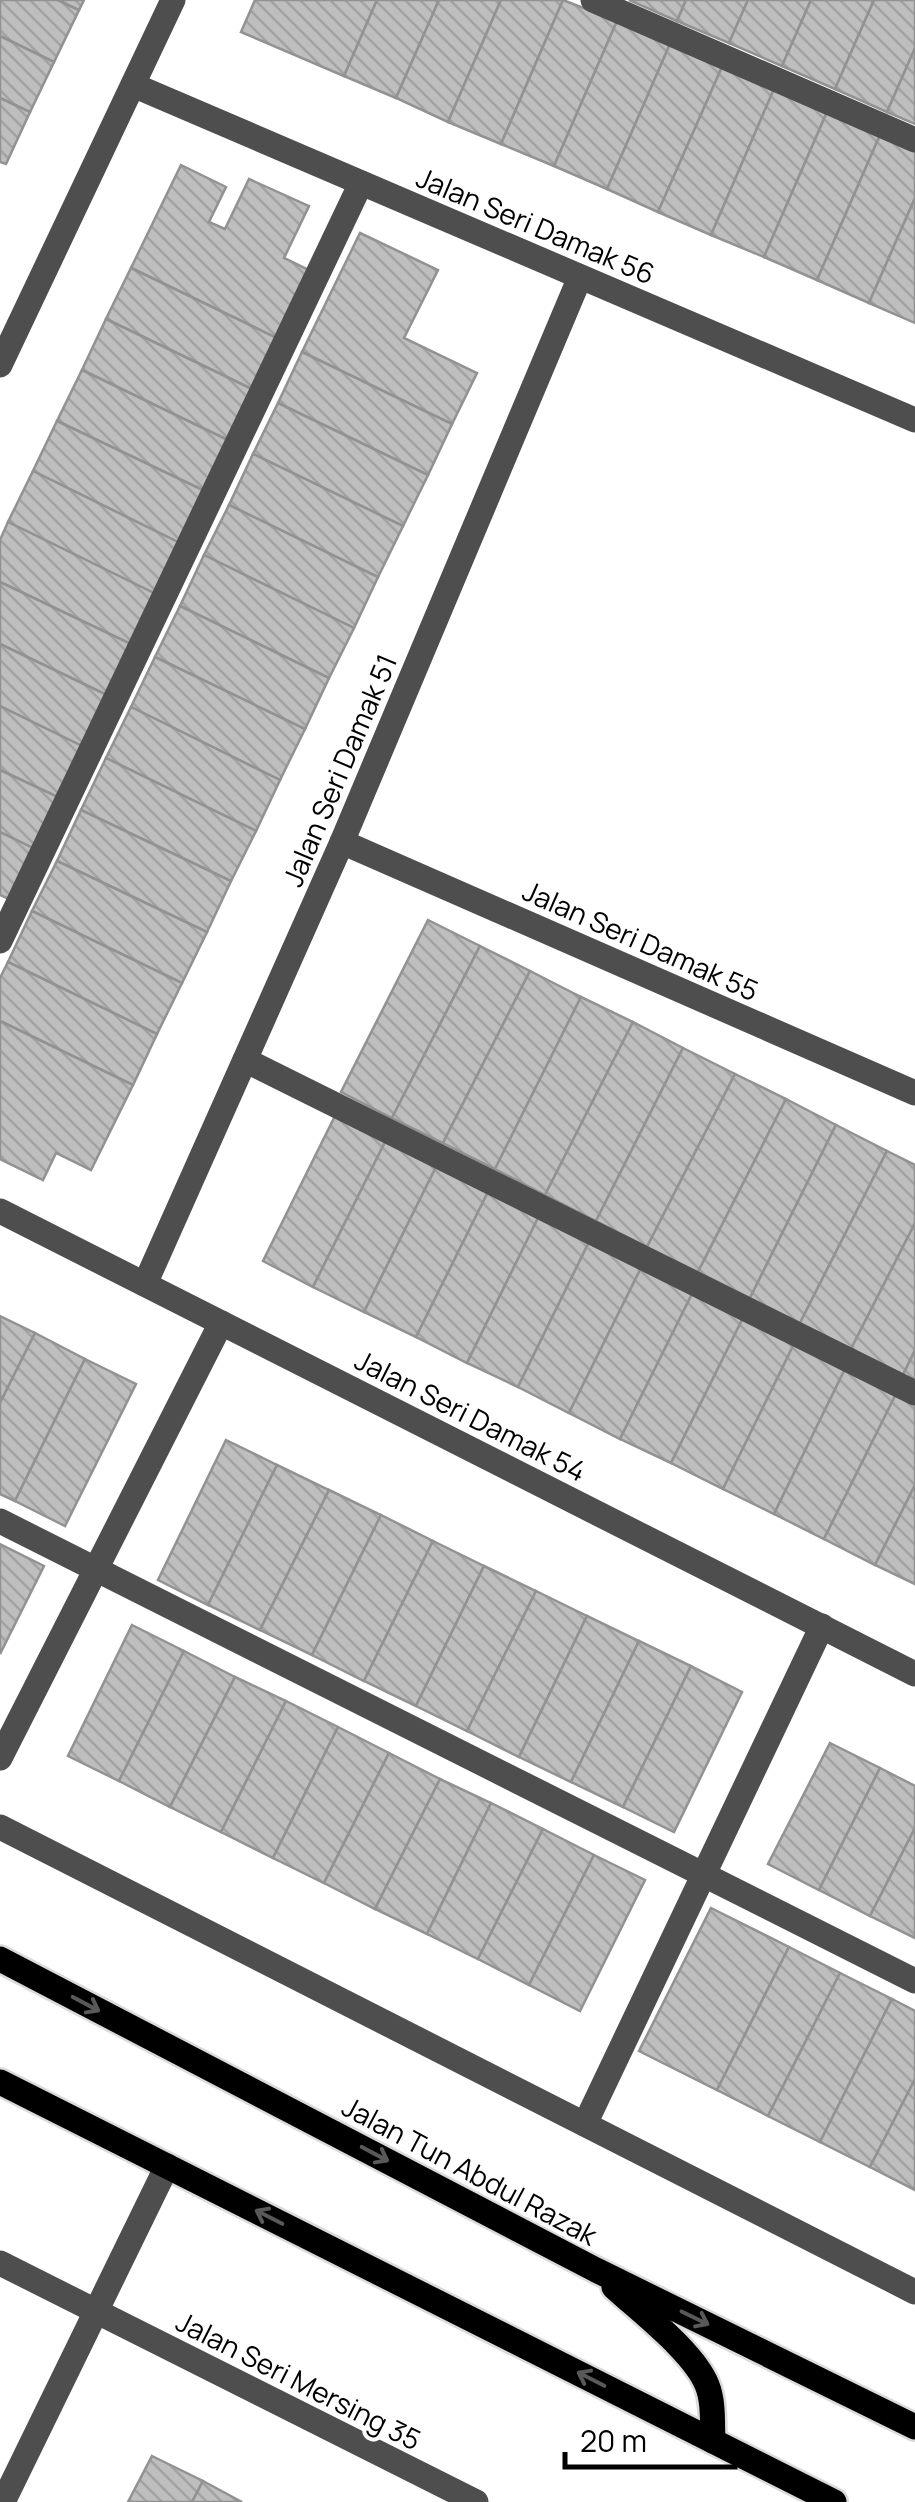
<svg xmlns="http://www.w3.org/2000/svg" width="915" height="2502" font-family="Manrope,sans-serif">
	<defs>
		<pattern id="building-back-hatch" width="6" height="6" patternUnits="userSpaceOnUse" patternTransform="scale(2.5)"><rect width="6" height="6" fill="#bebebe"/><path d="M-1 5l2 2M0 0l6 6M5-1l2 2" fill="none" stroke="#a2a2a2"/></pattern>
	</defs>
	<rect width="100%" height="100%" fill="#fff"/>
	<g fill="url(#building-back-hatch)" stroke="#929292" stroke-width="2.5">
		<path d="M0 0H58L79 10 54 62 0 36Z"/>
		<path d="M58 0H84L79 10Z"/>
		<path d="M255 0H377L344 76 241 32Z"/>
		<path d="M377 0H439L396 98 344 76Z"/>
		<path d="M439 0H501L448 122 396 98Z"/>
		<path d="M501 0H563L501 144 448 122Z"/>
		<path d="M563 0 617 21 554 166 501 144Z"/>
		<path d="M629 0H686L677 21Z"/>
		<path d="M686 0H748L729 43 677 21Z"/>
		<path d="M748 0H811L782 66 729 43Z"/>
		<path d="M811 0H874L835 89 782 66Z"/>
		<path d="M874 0H915V48L887 112 835 89Z"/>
		<path d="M617 21 670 44 607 189 554 166Z"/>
		<path d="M0 36 54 62 30 112 0 98Z"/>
		<path d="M670 44 722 67 658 212 607 189Z"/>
		<path d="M915 48V124L887 112Z"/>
		<path d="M722 67 774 89 711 235 658 212Z"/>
		<path d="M774 89 827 112 764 257 711 235Z"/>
		<path d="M0 98 30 112 6 164 0 162Z"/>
		<path d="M827 112 880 135 817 280 764 257Z"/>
		<path d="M880 135 915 150V198L869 303 817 280Z"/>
		<path d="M181 165 226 187 209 222 225 229 249 179 309 206 284 258 313 272 281 340 131 268Z"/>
		<path d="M915 198V323L869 303Z"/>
		<path d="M360 233 438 270 404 338 477 373 452 424 302 352Z"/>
		<path d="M131 268 281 340 256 391 106 319Z"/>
		<path d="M106 319 256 391 232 442 82 370Z"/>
		<path d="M302 352 452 424 428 475 278 403Z"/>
		<path d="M82 370 232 442 207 492 57 421Z"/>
		<path d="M278 403 428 475 403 526 253 454Z"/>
		<path d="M57 421 207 492 182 544 33 471Z"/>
		<path d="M253 454 403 526 378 577 229 505Z"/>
		<path d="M33 471 182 544 158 595 8 522Z"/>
		<path d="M229 505 378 577 354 628 204 555Z"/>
		<path d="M8 522 158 595 133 645 0 582V540Z"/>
		<path d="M204 555 354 628 329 678 180 606Z"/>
		<path d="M0 582 133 645 109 696 0 644Z"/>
		<path d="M180 606 329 678 305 729 155 657Z"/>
		<path d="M0 644 109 696 84 747 0 706Z"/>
		<path d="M155 657 305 729 280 780 131 707Z"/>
		<path d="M0 706 84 747 60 798 0 770Z"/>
		<path d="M131 707 280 780 256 831 106 758Z"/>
		<path d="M106 758 256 831 231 881 81 810Z"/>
		<path d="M0 770 60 798 35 849 0 832Z"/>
		<path d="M81 810 231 881 207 932 57 861Z"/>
		<path d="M0 832 35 849 11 900 0 895Z"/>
		<path d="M57 861 207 932 182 983 32 911Z"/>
		<path d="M32 911 182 983 157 1034 8 962Z"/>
		<path d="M428 920 480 946 392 1118 341 1092Z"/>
		<path d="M480 946 530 971 443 1143 392 1118Z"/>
		<path d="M8 962 157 1034 133 1085 0 1021V978Z"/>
		<path d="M530 971 581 997 495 1169 443 1143Z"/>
		<path d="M581 997 633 1022 545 1195 495 1169Z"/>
		<path d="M0 1021 133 1085 91 1170 56 1153 43 1180 0 1159Z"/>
		<path d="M633 1022 683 1048 596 1221 545 1195Z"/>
		<path d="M683 1048 735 1074 647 1247 596 1221Z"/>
		<path d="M735 1074 786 1099 698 1272 647 1247Z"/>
		<path d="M786 1099 836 1125 750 1298 698 1272Z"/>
		<path d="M335 1116 385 1142 313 1287 263 1261Z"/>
		<path d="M836 1125 887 1151 800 1323 750 1298Z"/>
		<path d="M385 1142 436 1167 364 1312 313 1287Z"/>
		<path d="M887 1151 915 1165V1223L851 1349 800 1323Z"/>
		<path d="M436 1167 488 1192 416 1337 364 1312Z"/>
		<path d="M488 1192 538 1218 467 1363 416 1337Z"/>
		<path d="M538 1218 589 1242 518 1387 467 1363Z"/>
		<path d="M915 1223V1350L903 1375 851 1349Z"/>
		<path d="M589 1242 641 1268 569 1413 518 1387Z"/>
		<path d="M641 1268 692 1294 620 1439 569 1413Z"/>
		<path d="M692 1294 743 1318 671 1463 620 1439Z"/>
		<path d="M0 1316 35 1333 0 1403Z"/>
		<path d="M743 1318 794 1344 723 1489 671 1463Z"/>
		<path d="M35 1333 85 1359 15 1501 0 1494V1403Z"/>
		<path d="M794 1344 845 1369 774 1514 723 1489Z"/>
		<path d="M915 1350V1381L903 1375Z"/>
		<path d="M85 1359 136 1384 65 1526 15 1501Z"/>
		<path d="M845 1369 896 1394 824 1539 774 1514Z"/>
		<path d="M896 1394 915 1404V1485L875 1565 824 1539Z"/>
		<path d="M226 1440 277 1465 208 1605 158 1580Z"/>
		<path d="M277 1465 329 1490 260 1630 208 1605Z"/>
		<path d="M915 1485V1584L875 1565Z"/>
		<path d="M329 1490 381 1515 312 1655 260 1630Z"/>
		<path d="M381 1515 433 1541 364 1681 312 1655Z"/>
		<path d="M433 1541 484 1566 416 1706 364 1681Z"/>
		<path d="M0 1544 44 1566 0 1654Z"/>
		<path d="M484 1566 536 1591 467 1731 416 1706Z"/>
		<path d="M536 1591 587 1616 519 1757 467 1731Z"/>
		<path d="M587 1616 639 1641 571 1782 519 1757Z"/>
		<path d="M132 1625 184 1651 119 1781 68 1756Z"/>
		<path d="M639 1641 691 1666 623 1807 571 1782Z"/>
		<path d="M184 1651 235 1677 170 1807 119 1781Z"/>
		<path d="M691 1666 742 1692 674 1832 623 1807Z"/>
		<path d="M235 1677 286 1701 221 1832 170 1807Z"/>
		<path d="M286 1701 338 1727 273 1858 221 1832Z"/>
		<path d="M338 1727 389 1753 324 1883 273 1858Z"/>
		<path d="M830 1743 880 1768 819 1890 768 1864Z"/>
		<path d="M389 1753 440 1779 375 1909 324 1883Z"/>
		<path d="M880 1768 915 1786V1828L870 1916 819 1890Z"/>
		<path d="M440 1779 491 1803 427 1934 375 1909Z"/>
		<path d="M491 1803 543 1829 478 1959 427 1934Z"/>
		<path d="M915 1828V1938L870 1916Z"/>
		<path d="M543 1829 594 1855 529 1985 478 1959Z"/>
		<path d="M594 1855 645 1880 580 2011 529 1985Z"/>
		<path d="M711 1908 789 1947 717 2090 639 2051Z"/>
		<path d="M789 1947 840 1973 768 2116 717 2090Z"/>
		<path d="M840 1973 892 1999 820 2142 768 2116Z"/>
		<path d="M892 1999 915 2011V2079L870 2167 820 2142Z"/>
		<path d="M915 2079V2190L870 2167Z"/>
		<path d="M152 2456 203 2481 192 2502H128Z"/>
		<path d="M203 2481 242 2502H192Z"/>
	</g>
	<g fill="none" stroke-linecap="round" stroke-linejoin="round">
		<defs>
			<g id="major">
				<path d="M0 1959 596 2270 915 2427"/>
				<path d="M0 2082 834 2502"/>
				<path d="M614 2287C641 2312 694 2352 707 2385 714 2402 712 2423 713 2441"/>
			</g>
		</defs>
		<use href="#major" stroke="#dbdbdb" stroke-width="30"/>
		<g stroke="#4e4e4e" stroke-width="25">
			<path d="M593 0 915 140"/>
			<path d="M133 85 915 420"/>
			<path d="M0 365 173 0"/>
			<path d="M342 842 915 1093"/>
			<path d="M0 941 361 183"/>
			<path d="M245 1060 915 1393"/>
			<path d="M0 1211 915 1674"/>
			<path d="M145 1284 342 842 580 277"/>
			<path d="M0 1521 915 1981"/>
			<path d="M0 1758 221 1323"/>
			<path d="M0 1827 915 2292"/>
			<path d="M585 2124 822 1626"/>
			<path d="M0 2263 476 2502"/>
			<path d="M3 2502 167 2166"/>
		</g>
		<use href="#major" stroke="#000" stroke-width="25"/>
	</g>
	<defs><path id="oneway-shaft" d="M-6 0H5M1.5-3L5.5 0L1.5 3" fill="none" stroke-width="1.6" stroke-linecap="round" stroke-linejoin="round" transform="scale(2.5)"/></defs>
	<g stroke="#595959">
		<use href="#oneway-shaft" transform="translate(86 2004) rotate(28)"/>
		<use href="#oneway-shaft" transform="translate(375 2154) rotate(28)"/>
		<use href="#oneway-shaft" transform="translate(269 2217) rotate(-153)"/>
		<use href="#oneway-shaft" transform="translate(695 2318) rotate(26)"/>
		<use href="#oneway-shaft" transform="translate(591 2379) rotate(-153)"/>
	</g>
	<g text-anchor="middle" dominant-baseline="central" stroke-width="8" stroke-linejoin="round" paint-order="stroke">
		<g font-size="28" fill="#000" stroke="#fff">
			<text transform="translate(536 225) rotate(23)">Jalan Seri Damak 56</text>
			<text transform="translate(339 770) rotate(-67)">Jalan Seri Damak 51</text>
			<text transform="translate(641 940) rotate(24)">Jalan Seri Damak 55</text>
			<text transform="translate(471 1415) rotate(27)">Jalan Seri Damak 54</text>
			<text transform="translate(470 2170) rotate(28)">Jalan Tun Abdul Razak</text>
			<text transform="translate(299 2380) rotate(27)">Jalan Seri Mersing 35</text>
		</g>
	</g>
	<path d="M565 2452v15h170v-15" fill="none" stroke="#000000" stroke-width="5"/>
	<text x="580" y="2452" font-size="30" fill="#000000" stroke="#ffffff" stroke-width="8" paint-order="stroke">20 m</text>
</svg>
